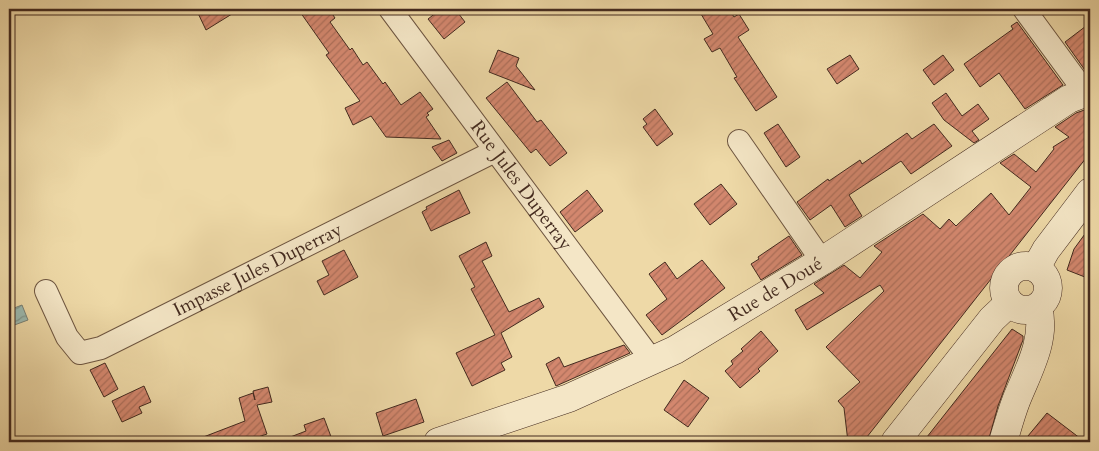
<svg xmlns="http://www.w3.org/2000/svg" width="1099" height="451" font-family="Cardo,serif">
	<defs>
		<pattern id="water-waves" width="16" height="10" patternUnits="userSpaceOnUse" patternTransform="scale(1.25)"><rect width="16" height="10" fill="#9bb9af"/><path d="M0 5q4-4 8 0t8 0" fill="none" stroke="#80978e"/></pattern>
		<pattern id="building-hatch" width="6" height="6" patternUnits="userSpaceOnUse" patternTransform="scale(1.25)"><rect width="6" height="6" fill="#d3876e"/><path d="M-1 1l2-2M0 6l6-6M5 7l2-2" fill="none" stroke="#ad6f5a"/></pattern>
	</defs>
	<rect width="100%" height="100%" fill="#eed9a7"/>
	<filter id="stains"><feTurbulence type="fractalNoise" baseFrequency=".004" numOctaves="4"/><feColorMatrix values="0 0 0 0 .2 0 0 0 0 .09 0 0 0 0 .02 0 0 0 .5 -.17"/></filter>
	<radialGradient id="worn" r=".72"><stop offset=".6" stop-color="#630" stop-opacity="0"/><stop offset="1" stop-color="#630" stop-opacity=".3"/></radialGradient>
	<path fill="url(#water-waves)" stroke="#788075" d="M22 305 28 320 9 327V310Z"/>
	<g fill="url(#building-hatch)" stroke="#432a1f">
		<path d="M196 9H240L206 30Z"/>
		<path d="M298 9H329L335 18 330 22 350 50 352 48 363 65 367 62 383 84 385 82 401 105 420 92 433 109 427 113 429 115 426 117 441 139 386 137 371 116 353 125 345 108 360 101 326 55 329 53Z"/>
		<path d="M441 9H455L465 22 444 39 428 19Z"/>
		<path d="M698 9H729L734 17 739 14 749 30 738 37 777 97 756 111 734 78 737 77 720 48 712 52 704 39 713 34Z"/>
		<path d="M1017 22 1063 85 1025 109 999 73 980 87 964 64 1013 29 1011 26Z"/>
		<path d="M1090 23V70L1087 73 1065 42Z"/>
		<path d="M498 50 519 58 516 66 535 90 489 72Z"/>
		<path d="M850 55 859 69 837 84 827 69Z"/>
		<path d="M943 55 954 70 934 85 923 70Z"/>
		<path d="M507 82 537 122 541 120 567 153 550 166 536 149 531 153 486 98Z"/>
		<path d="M946 93 962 116 978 104 989 119 972 131 979 140 974 143 944 120 932 103Z"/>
		<path d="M1090 108V153L863 442H848L844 408 838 401 860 382 826 347 884 291 880 285 807 330 795 310 824 293 814 284 844 265 860 278 882 252 874 246 923 214 940 229 949 219 956 226 991 193 1009 215 1031 187 1000 163 1014 154 1036 172 1054 149 1053 147 1069 137 1055 127 1076 113Z"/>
		<path d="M655 109 673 134 657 146 643 127 647 124 643 119Z"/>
		<path d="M778 124 800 157 786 167 764 133Z"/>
		<path d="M934 124 952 146 911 174 901 161 849 195 862 216 845 227 831 205 810 220 797 202 828 179 829 181 860 160 862 164 907 133 912 139Z"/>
		<path d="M449 140 457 153 442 161 432 147Z"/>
		<path d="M721 184 737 204 710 225 694 204Z"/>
		<path d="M459 190 470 213 431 231 422 212 427 209 426 207Z"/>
		<path d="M587 190 603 211 575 232 560 212Z"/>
		<path d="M1090 227V279L1067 270 1074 249Z"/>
		<path d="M789 236 802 255 761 280 751 264 759 259 758 257Z"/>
		<path d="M486 242 492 256 482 261 509 312 539 298 544 307 501 333 512 357 501 363 505 370 472 386 456 353 495 335 471 289 475 287 459 256Z"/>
		<path d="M344 250 358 277 324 295 317 281 329 275 322 261Z"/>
		<path d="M702 260 725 288 662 335 646 315 667 299 649 274 665 262 677 279Z"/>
		<path d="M1012 329 1023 336V340L998 406 988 442H923Z"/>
		<path d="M761 331 778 351 758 369 760 371 740 388 725 371 733 364 731 361 743 351 741 349Z"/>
		<path d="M624 345 630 353 556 386 546 364 559 357 564 367Z"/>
		<path d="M105 363 118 389 104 397 90 370Z"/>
		<path d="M684 380 709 398 688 427 664 410Z"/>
		<path d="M144 386 151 402 139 407 142 413 122 422 112 401Z"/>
		<path d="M268 387 272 402 257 405 267 434 243 442H194L193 441 245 421 239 398 253 393 255 400 253 391Z"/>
		<path d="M416 399 424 422 383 436 376 413Z"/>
		<path d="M1047 413 1085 442H1023Z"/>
		<path d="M324 418 333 442H280V441L306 431 304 425Z"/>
	</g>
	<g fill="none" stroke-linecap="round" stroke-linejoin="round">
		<defs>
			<g id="street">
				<path id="s1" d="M390 9 653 362"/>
				<path d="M1024 9 1079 84 1090 89"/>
				<path d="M739 141 822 261"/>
				<path id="s2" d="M46 291 67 337 80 353 101 348 495 151"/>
			</g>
			<g id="secondary">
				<circle cx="1026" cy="288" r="22"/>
				<path d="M1036 268 1046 250 1090 192"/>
				<path id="s3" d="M438 442 569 398 675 350 822 261 1069 99 1090 91"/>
				<path d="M895 442 992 319 1009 303"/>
				<path d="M1003 442C1007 429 1011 414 1016 401 1027 373 1047 339 1038 308"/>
			</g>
		</defs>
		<use href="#street" stroke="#6e5641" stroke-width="24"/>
		<use href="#secondary" stroke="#432a1f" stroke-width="29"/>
		<use href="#street" stroke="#f4e6c6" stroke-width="22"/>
		<use href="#secondary" stroke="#f4e6c6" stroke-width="28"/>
	</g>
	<g text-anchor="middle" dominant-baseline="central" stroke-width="4" stroke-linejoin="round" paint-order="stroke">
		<g font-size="19" fill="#432a1f" stroke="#f4e6c6">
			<text stroke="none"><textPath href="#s1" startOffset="220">Rue Jules Duperray</textPath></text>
			<text stroke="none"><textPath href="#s2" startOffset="268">Impasse Jules Duperray</textPath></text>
			<text stroke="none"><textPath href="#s3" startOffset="372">Rue de Doué</textPath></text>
		</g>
	</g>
	<rect width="1099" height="451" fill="none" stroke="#eed9a7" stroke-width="30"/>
	<rect x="10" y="10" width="1079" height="431" fill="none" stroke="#432a1f" stroke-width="2.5"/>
	<rect x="15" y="15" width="1069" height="421" fill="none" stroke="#432a1f"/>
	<rect width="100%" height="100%" filter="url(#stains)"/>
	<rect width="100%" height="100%" fill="url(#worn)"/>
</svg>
